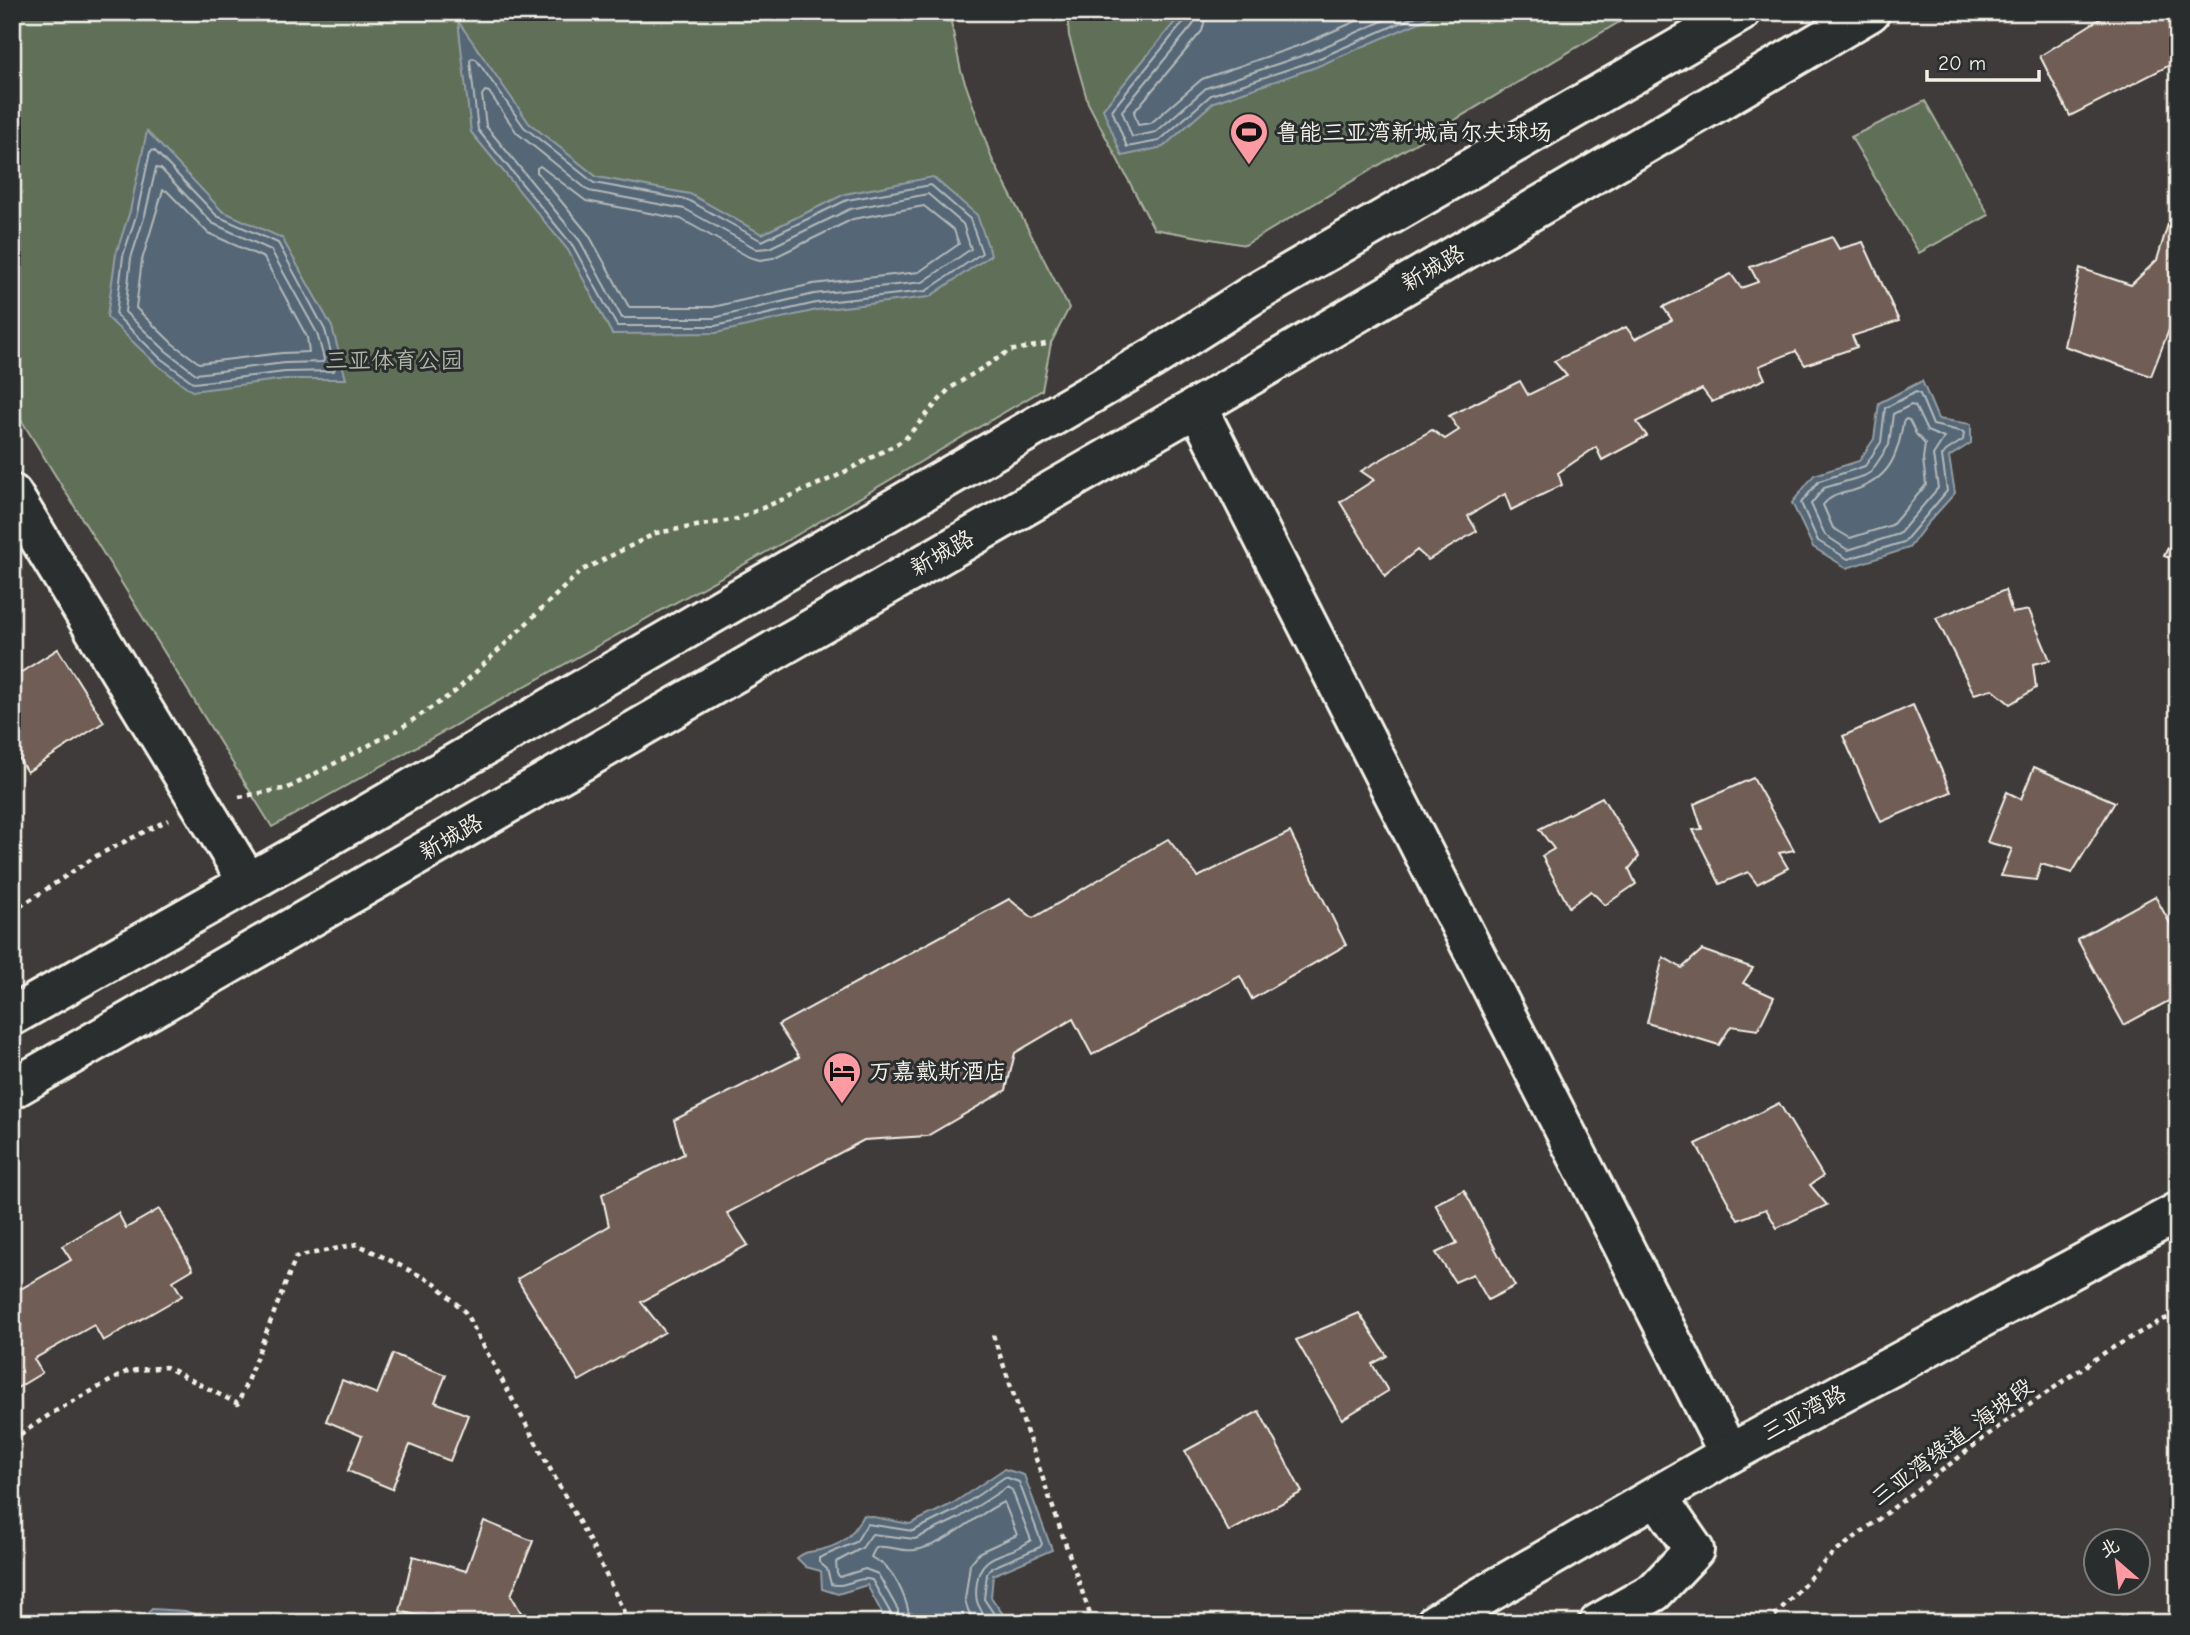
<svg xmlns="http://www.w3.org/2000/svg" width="2190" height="1635" font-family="'Comic Neue','LXGW WenKai TC',sans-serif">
	<rect width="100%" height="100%" fill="#3f3b3a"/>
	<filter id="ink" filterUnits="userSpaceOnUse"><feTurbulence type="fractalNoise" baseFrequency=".0143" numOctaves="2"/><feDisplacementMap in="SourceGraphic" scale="14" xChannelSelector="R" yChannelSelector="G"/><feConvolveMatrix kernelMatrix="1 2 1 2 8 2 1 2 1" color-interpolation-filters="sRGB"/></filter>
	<g filter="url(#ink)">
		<g fill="#606f58" stroke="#aab0a0" stroke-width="2">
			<path d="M12 12H949L961 71 992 159 1069 308 1051 343 1042 390 795 536 272 827 12 405Z"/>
			<path d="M1067 12H1636L1245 245 1154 229 1088 103 1069 36Z"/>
			<path d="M1925 101 1989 215 1919 253 1851 137Z"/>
		</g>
		<g fill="#546676" stroke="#949ea4" stroke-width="2">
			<path d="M1183 12H1434L1429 18 1316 67 1214 102 1163 147 1122 156 1103 109Z"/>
			<path d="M458 21 529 123 597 177 690 194 762 234 845 194 933 177 977 215 991 255 929 297 817 310 716 333 612 334 568 250 471 132Z"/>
			<path d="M147 131 222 211 282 238 332 327 346 379H286L192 391 156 364 107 317 116 254 130 211Z"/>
			<path d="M1922 381 1938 419 1971 424V443L1949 457 1955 493 1927 524 1909 548 1847 568 1813 547 1792 503 1814 475 1859 461 1874 439 1879 403Z"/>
			<path d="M1004 1469 1024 1475 1052 1550 993 1575 991 1597 1007 1620 1006 1623H881L883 1615 867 1585 838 1594 822 1589 821 1571 806 1567 797 1558C808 1549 812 1553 824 1549 846 1543 853 1534 863 1515L910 1524 952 1504Z"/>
			<path d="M152 1609 185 1611 221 1623H138Z"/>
		</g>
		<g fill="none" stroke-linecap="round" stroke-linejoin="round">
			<g stroke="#b4b9ba" stroke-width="2">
				<path d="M1188 12 1186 19 1112 110 1127 147 1159 141 1211 95 1313 61 1425 12"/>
				<path d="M1197 12 1193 25 1122 111 1132 137 1156 132 1206 88 1310 53 1403 12"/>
				<path d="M1207 12 1202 31 1134 112 1138 125 1151 123 1202 79 1306 43 1377 12"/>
				<path d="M472 58 476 59 524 127 594 183 688 200 762 241 847 200 931 185 970 219 982 253 926 291 816 303 715 326H617L573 246 478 130 470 61Z"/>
				<path d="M485 91 489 92 517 133 589 191 685 209 757 249 769 248 850 209 928 194 963 224 971 249 923 282 814 294 714 318H622L580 241 486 126 482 95Z"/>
				<path d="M154 150 217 216 278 243 325 330 335 368 334 371 285 372 194 383 160 358 116 315 123 256 137 213 150 152Z"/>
				<path d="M540 166 586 201 681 219 749 257 760 260 773 258 853 219 924 206 954 230 959 244 919 272 813 284 713 307H629L589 235 537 172V168Z"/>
				<path d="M156 168 161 169 212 223 271 250 317 333 324 359 323 362 285 363 196 374 166 351 125 312 131 258 145 215Z"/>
				<path d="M163 190 167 191 208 233 264 258 307 337 309 352 282 353 199 363 173 344 136 308 142 260Z"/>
				<path d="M1916 392 1920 394 1933 425 1964 432 1963 440 1946 451 1942 456 1947 491 1904 542 1848 559 1818 541 1801 503 1819 481 1865 466 1881 442 1885 408Z"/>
				<path d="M1911 405 1915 406 1927 431 1944 438 1933 455 1938 488 1899 534 1848 550 1825 535 1811 504 1824 488 1864 476 1871 472 1889 445 1893 414Z"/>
				<path d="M1906 419 1909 420 1916 434 1925 444 1923 459 1926 485 1892 525 1850 538 1833 528 1823 505C1831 495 1840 494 1852 491 1888 480 1898 458 1903 422Z"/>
				<path d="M888 1623 890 1612 872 1580C858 1575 845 1589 831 1584L827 1569 819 1562V1558L856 1542 867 1524 913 1531 956 1510 1005 1477 1019 1482 1042 1544 1040 1547 991 1568 987 1574 984 1599 1000 1623"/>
				<path d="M898 1623V1610L878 1574 865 1569 840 1577 837 1574 836 1562 862 1548 872 1534 915 1539 959 1518 1007 1487 1012 1490 1031 1540C1011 1557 981 1550 977 1582 974 1603 978 1606 990 1623"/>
				<path d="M909 1623C911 1607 897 1577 885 1566 881 1562 875 1560 871 1557L876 1547C888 1545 902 1552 915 1550 947 1545 976 1514 1004 1502L1017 1535 980 1552 970 1564 965 1600 968 1610 976 1623"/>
			</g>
		</g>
		<g fill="#6f5d57" stroke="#f4f1e8" stroke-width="2">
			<path d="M2111 12H2178V61L2070 116 2040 56Z"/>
			<path d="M2168 224 2178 227V318L2174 317 2151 376 2064 346 2080 268 2131 285 2157 260Z"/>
			<path d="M1832 237 1839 249 1863 242 1899 321 1852 336 1857 347 1805 365 1796 351 1759 366 1765 379 1712 402 1702 389 1637 422 1647 436 1602 460 1596 447 1558 473 1562 485 1511 510 1505 494 1468 516 1477 531 1428 560 1417 550 1385 576 1340 502 1374 480 1361 471 1432 430 1445 439 1459 430 1449 416 1520 381 1528 395 1567 376 1554 361 1626 327 1635 339 1672 320 1663 307 1731 274 1741 288 1758 282 1750 267Z"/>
			<path d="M2178 527V561L2164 556Z"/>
			<path d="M2005 590 2012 613 2029 610 2050 660 2033 664 2036 688 2010 704 1992 689 1974 694 1936 618Z"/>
			<path d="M58 649 104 722 27 772 12 748V678Z"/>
			<path d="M1913 705 1951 792 1881 822 1843 736Z"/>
			<path d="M2034 767 2115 802 2072 873 2041 864 2036 880 2001 876 2012 849 1987 842 2007 792 2021 799Z"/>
			<path d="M1753 778 1794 850 1779 853 1788 868 1757 884 1748 872 1720 884 1693 830 1702 829 1694 804Z"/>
			<path d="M1602 797 1639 857 1629 869 1636 884 1605 905 1591 891 1569 907 1542 856 1554 849 1539 829Z"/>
			<path d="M1290 832 1346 945 1252 999 1240 976 1092 1055 1073 1019 1015 1053 1006 1090 927 1136 864 1140 727 1213 748 1245 641 1302 665 1332 579 1381 517 1279 609 1226 602 1194 684 1154 674 1120 799 1057 778 1025 1009 899 1033 918 1168 839 1198 877Z"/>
			<path d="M2155 896 2178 938V996L2124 1025 2077 939Z"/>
			<path d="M1702 950 1753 968 1743 983 1774 997 1758 1030 1731 1026 1719 1045 1647 1023 1663 957 1682 968Z"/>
			<path d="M1779 1103 1823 1176 1810 1185 1827 1205 1777 1228 1766 1209 1738 1220 1696 1144Z"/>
			<path d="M1464 1190 1515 1286 1488 1300 1473 1274 1455 1282 1436 1253 1457 1243 1435 1204Z"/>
			<path d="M159 1209 193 1269 173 1281 182 1296 103 1341 94 1325 34 1359 42 1373 12 1391V1294L71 1260 62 1246 118 1213 126 1228Z"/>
			<path d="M1359 1313 1387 1356 1372 1364 1388 1391 1342 1419 1296 1340Z"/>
			<path d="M393 1354 446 1375 435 1402 468 1415 450 1461 410 1445 392 1489 348 1471 362 1436 326 1421 342 1380 377 1394Z"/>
			<path d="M1259 1411 1302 1492 1229 1532 1185 1451Z"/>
			<path d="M484 1521 533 1541 511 1595 527 1623H446L400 1611 413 1556 466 1571Z"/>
		</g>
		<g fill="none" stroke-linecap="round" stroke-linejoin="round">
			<defs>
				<g id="minor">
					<path d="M1197 407 1729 1454"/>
					<path d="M12 494 248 882"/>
					<path d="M1599 1623 1654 1592 1694 1550 1657 1496"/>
				</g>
				<g id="major">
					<path d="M12 1016 285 862 1153 358 1252 295 1741 12"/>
					<path d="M12 1089 1197 407 1870 12"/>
					<path d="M1436 1623 1729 1454 2178 1212"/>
				</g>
			</defs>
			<use href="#minor" stroke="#f4f1e8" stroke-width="44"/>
			<use href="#major" stroke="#f4f1e8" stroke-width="44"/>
			<g stroke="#f4f1e8" stroke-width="4.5" stroke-dasharray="5 5" stroke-linecap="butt">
				<path d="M239 797 288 788 398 730 456 691 581 571 656 533 737 519 837 476 904 440 949 389 1009 351 1051 343"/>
				<path d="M12 912 96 856 168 820"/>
				<path d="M993 1335 1093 1623"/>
				<path d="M12 1440 52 1413 128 1371 166 1367 238 1404 296 1257 357 1244 435 1283 465 1312 592 1546 625 1614 619 1623"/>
				<path d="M1768 1623 1828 1558 2006 1421 2107 1351 2162 1320 2178 1315"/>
			</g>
			<use href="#minor" stroke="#2a2d2e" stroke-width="38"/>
			<use href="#major" stroke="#2a2d2e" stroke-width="38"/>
		</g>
	</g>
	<defs>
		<symbol id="stadium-pin" viewBox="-11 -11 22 30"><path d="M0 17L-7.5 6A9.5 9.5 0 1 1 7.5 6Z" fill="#ff9aa2" stroke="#2a2d2e"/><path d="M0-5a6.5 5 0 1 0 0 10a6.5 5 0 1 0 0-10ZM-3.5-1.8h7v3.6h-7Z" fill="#111"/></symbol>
		<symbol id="hotel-pin" viewBox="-11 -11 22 30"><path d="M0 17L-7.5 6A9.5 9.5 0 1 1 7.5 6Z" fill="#ff9aa2" stroke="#2a2d2e"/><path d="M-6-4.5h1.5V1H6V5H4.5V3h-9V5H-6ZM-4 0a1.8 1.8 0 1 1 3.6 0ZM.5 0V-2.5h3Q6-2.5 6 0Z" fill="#111"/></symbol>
	</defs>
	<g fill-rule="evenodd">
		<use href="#stadium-pin" x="1227" y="110" width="44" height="60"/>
		<use href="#hotel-pin" x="820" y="1049" width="44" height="60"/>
	</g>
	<g text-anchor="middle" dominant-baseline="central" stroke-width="6" stroke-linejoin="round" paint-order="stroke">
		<g font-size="23" fill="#f4f1e8" stroke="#2a2d2e" text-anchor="start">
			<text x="1276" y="132">鲁能三亚湾新城高尔夫球场</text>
			<text x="869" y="1071">万嘉戴斯酒店</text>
		</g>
		<g font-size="23" fill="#f4f1e8" stroke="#2a2d2e">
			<text transform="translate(1433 268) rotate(-30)">新城路</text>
			<text transform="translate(942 553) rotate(-30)">新城路</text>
			<text transform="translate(451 837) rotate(-30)">新城路</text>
			<text transform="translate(1804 1413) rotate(-28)">三亚湾路</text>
			<text transform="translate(1952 1442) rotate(-37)">三亚湾绿道_海坡段</text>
		</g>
		<g font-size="23" fill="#b1b6a7" stroke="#2a2d2e">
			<text x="394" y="360">三亚体育公园</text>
		</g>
	</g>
	<rect width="2190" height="1635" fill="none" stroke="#2a2d2e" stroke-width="42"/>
	<rect x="21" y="21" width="2148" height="1593" fill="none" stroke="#f4f1e8" stroke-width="2.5" filter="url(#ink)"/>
	<g transform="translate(2117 1562) rotate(332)"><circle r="33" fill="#2a2d2e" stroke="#7b7b78" stroke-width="2"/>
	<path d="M0-5L12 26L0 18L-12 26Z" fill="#ff9aa2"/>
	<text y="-10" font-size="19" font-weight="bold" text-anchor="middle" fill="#f4f1e8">北</text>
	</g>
	<path d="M1927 70v10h112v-10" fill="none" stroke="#f4f1e8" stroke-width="3.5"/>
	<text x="1938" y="70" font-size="21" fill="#f4f1e8" stroke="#2a2d2e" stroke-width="5" paint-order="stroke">20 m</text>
</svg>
